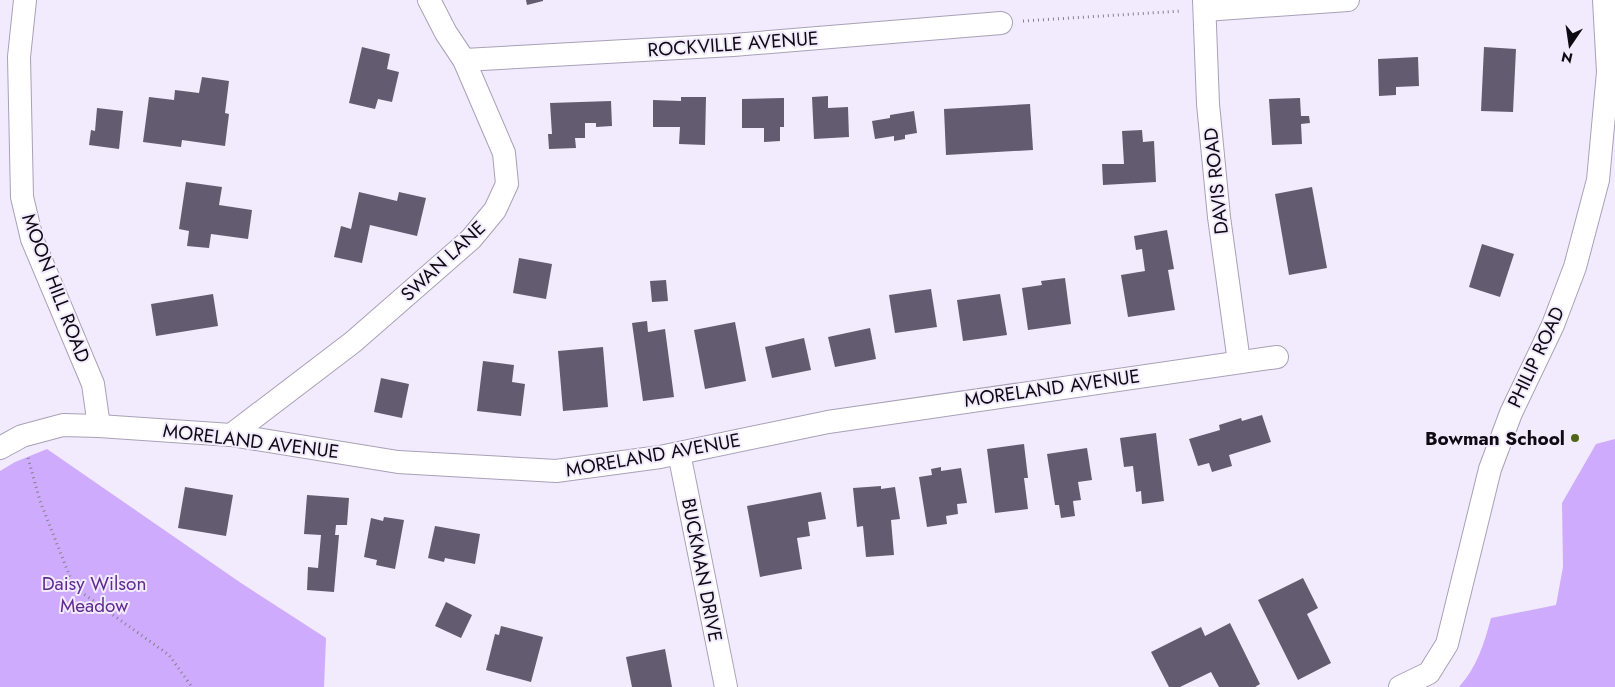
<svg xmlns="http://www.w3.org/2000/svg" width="1615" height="687" font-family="Jost,sans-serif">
	<rect width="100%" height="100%" fill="#f2ebfe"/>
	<g fill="#ceabfc">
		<path d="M1615 439V687H1459C1477 667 1484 644 1491 618L1556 605 1563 567 1562 503 1596 444Z"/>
		<path d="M47 449 241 583 326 638 324 687H0V471L15 462Z"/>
	</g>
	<g fill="#635b6f">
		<path d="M526 0H543V1L527 5Z"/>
		<path d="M362 47 390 54 387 69 399 72 392 102 378 99 375 109 349 103Z"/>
		<path d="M1484 47 1516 49 1513 112 1481 111Z"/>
		<path d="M1418 57 1419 86 1396 87V95L1379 96 1378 59Z"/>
		<path d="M202 77 229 81 225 113 229 114 225 146 182 140 181 147 143 142 149 97 174 100 175 90 199 93Z"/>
		<path d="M828 96V108L848 107 849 137 814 139 812 97Z"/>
		<path d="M681 97H706L705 145 679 144 680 127H653V100L681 101Z"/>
		<path d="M784 98V127H780V141L764 142V128H742V99Z"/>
		<path d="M1300 98 1301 116H1309L1310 123 1301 124 1302 144 1272 145 1269 99Z"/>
		<path d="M611 101 612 126 596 127V123H585V138H575L576 148 549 149 548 134H552L550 103Z"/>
		<path d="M1030 104 1033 150 946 155 944 109Z"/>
		<path d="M97 108 123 111 119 149 89 145 91 130 95 131Z"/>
		<path d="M914 111 917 133 905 135V139L894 141V136L875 139 872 121 890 118V115Z"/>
		<path d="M1142 130 1143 142 1154 141 1156 182 1103 185 1102 164H1124L1122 131Z"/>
		<path d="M186 182 222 187 219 205 252 210 248 239 211 234 209 248 187 246 189 231 179 229Z"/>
		<path d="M1312 187 1327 268 1289 275 1275 194Z"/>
		<path d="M359 192 397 201 399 192 426 198 417 236 370 225 362 263 334 257 341 226 351 229Z"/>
		<path d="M1167 230 1174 269 1168 270 1175 310 1128 317 1121 275 1145 271 1142 249 1136 250 1134 236Z"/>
		<path d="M1482 244 1514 254 1500 297 1469 287Z"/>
		<path d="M519 258 552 264 546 299 513 293Z"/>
		<path d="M1065 278 1071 324 1028 330 1022 288 1042 285 1041 281Z"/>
		<path d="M666 280 668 301 652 302 650 281Z"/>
		<path d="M931 289 937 327 895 333 889 295Z"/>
		<path d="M213 294 218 326 156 336 151 304Z"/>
		<path d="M1000 294 1007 335 963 341 957 300Z"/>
		<path d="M647 321 648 332 665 329 674 397 643 401 632 323Z"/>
		<path d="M735 322 746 381 705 389 694 330Z"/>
		<path d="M870 328 876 359 835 367 828 337Z"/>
		<path d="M804 338 811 370 772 378 765 347Z"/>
		<path d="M603 347 608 407 563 411 558 351Z"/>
		<path d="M483 361 514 365 512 382 525 384 521 416 477 411Z"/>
		<path d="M381 378 409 384 402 418 374 412Z"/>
		<path d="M1262 415 1271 442 1229 455 1232 466 1212 472 1209 463 1198 466 1189 439 1220 430 1219 425 1241 418 1242 421Z"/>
		<path d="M1156 433 1164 501 1142 504 1141 491 1136 492 1133 466 1124 467 1120 438Z"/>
		<path d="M1024 444 1028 478H1024L1028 509 995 513 987 449Z"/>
		<path d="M1087 448 1092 480 1078 482 1081 500 1073 501 1075 516 1061 518 1059 505H1055L1047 454Z"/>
		<path d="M941 467V471L961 468 967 503 957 504 958 514 946 516 947 524 927 527 919 477 932 475 931 469Z"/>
		<path d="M881 486V489L895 487 900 519 891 520 894 555 866 557 863 526 857 527 853 488Z"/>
		<path d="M185 487 233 495 226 536 178 528Z"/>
		<path d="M821 492 826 519 808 522 810 536 797 538 802 569 760 577 747 506Z"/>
		<path d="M307 495 349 498 347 525H336L335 535H339L334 592 307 590 308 567 318 568 321 535 304 534Z"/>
		<path d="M384 517 404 520 395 569 376 565 377 560 364 557 371 518 383 521Z"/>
		<path d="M435 526 480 534 475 564 445 558 444 562 428 558Z"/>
		<path d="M1303 578 1318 608 1307 614 1331 663 1298 680 1258 600Z"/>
		<path d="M446 602 472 615 461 638 435 626Z"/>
		<path d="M1230 623 1260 684 1255 687H1219L1211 672 1180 687H1169L1151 652 1201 627 1205 636Z"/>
		<path d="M501 626 543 637 531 682 486 670 495 634 499 635Z"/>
		<path d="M665 649 672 687H632L626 657Z"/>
	</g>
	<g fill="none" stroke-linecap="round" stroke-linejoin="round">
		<defs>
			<g id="minor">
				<path d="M25 0 19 57 22 197 32 239 93 384 99 426"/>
				<path d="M1204 0 1208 104 1219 217 1239 362"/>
				<path d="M1205 10 1348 0"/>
				<path d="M464 60 733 45 1001 23"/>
				<path d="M231 435 353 342 471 239 495 210 507 184 504 153 464 60 446 33 429 0"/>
				<path d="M0 448 22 436 63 425 99 426 231 435 398 462 556 471 660 457 828 422 1277 357"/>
				<path d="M679 453 726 687"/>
				<path d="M1400 687 1429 673 1447 644 1490 469 1511 413 1553 325 1575 267 1598 180 1608 72 1604 0"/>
			</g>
		</defs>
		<use href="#minor" stroke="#a9a0b6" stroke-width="24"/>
		<g stroke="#857f8d" stroke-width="3" stroke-dasharray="1 4" stroke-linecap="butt">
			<path d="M1023 21 1182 11"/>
			<path d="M28 458 40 501 74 587 169 655 192 687"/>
		</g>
		<use href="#minor" stroke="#fff" stroke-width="22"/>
	</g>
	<circle fill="#4f6513" stroke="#f2ebfe" stroke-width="2" cx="1575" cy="438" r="5"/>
	<g text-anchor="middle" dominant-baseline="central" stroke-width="4" stroke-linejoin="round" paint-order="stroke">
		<g font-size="19" fill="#0e0a12" stroke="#f2ebfe">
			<text transform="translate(733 44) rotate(-4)">ROCKVILLE AVENUE</text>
			<text transform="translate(1216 181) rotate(-96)">DAVIS ROAD</text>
			<text transform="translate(443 261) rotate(-43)">SWAN LANE</text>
			<text transform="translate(56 288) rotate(69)">MOON HILL ROAD</text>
			<text transform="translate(1536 357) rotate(-65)">PHILIP ROAD</text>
			<text transform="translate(1052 388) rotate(-8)">MORELAND AVENUE</text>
			<text transform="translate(251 441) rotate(7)">MORELAND AVENUE</text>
			<text transform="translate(653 455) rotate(-10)">MORELAND AVENUE</text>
			<text transform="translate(702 570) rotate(79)">BUCKMAN DRIVE</text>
		</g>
		<g font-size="19" font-weight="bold" fill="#0e0a12" stroke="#f2ebfe" text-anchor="end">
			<text x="1565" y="438">Bowman School</text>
		</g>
		<g font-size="19" fill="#602b91" stroke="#f2ebfe">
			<text x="94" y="583">Daisy Wilson<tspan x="94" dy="22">Meadow</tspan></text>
		</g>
	</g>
	<g transform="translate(1570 45) rotate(193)" stroke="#f2ebfe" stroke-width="4" paint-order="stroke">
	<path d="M0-4L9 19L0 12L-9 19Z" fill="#0e0a12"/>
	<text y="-8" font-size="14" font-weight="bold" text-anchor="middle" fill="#0e0a12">N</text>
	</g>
</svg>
